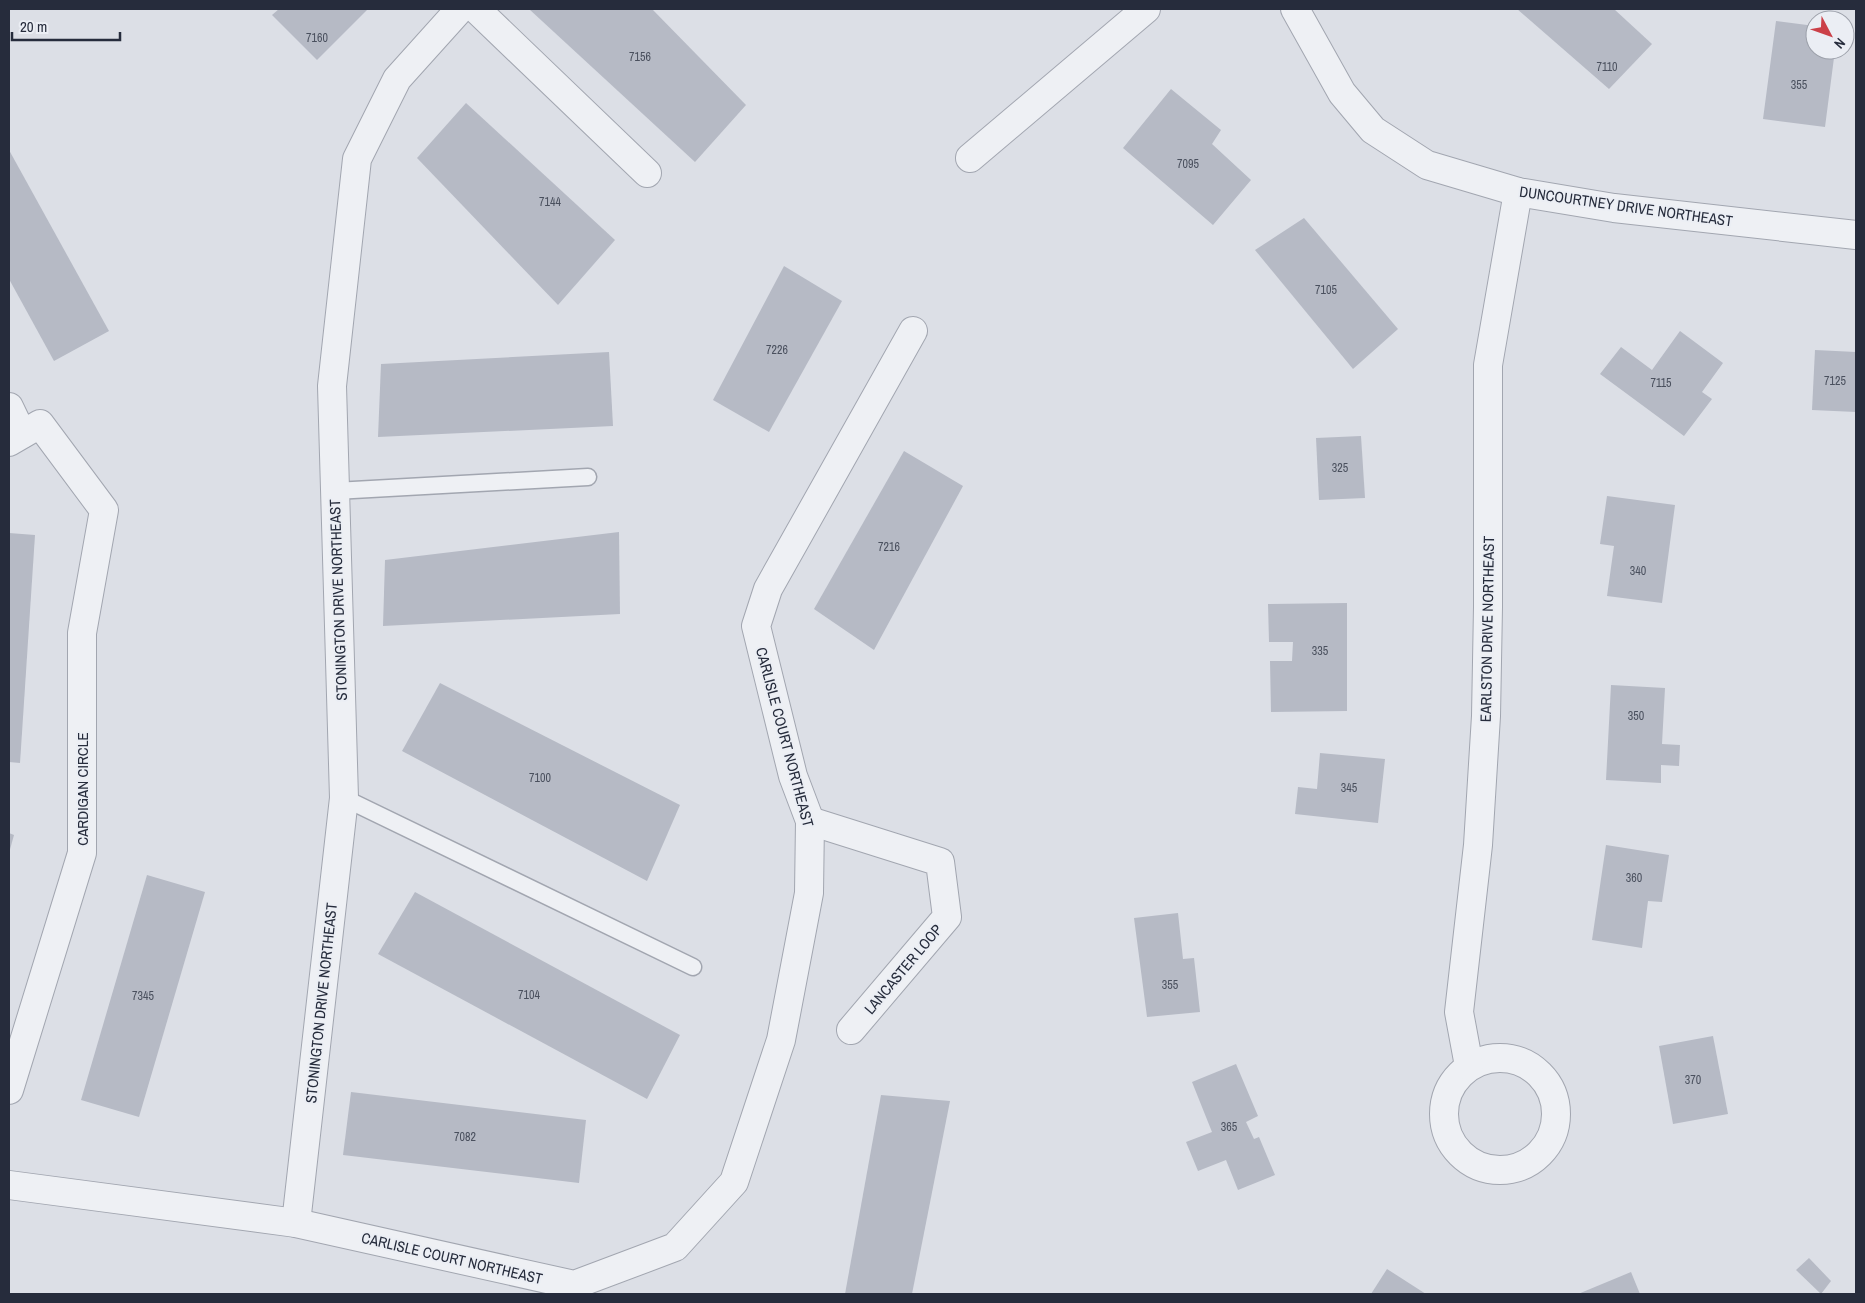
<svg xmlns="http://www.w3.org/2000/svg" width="1865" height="1303" font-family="'Archivo Narrow',sans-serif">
	<rect width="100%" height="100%" fill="#dcdfe6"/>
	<g fill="#b6bac5">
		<path d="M279 9H368L317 60 272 15Z"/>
		<path d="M529 9H652L746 105 695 162Z"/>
		<path d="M1517 9H1614L1652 44 1609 89Z"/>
		<path d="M1776 21 1815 26V50H1835L1825 127 1763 119Z"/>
		<path d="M1171 89 1221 130 1212 144 1251 180 1213 225 1123 148Z"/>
		<path d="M466 103 615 240 558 305 417 158Z"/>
		<path d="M9 150 109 331 54 361 9 279Z"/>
		<path d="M1304 218 1398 329 1353 369 1255 250Z"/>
		<path d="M784 266 842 301 769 432 713 400Z"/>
		<path d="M1680 331 1723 363 1702 392 1712 399 1684 436 1600 374 1621 347 1652 370Z"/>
		<path d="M1815 350 1856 352V412L1812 410Z"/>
		<path d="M609 352 613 426 378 437 381 364Z"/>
		<path d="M1361 436 1365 498 1319 500 1316 438Z"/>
		<path d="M904 451 963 486 874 650 814 609Z"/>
		<path d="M1607 496 1675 505 1662 603 1607 596 1614 546 1600 544Z"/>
		<path d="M619 532 620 614 383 626 385 560Z"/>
		<path d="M9 533 35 535 20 763 9 762Z"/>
		<path d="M1347 603V711L1271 712 1270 661H1292L1293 642H1269L1268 604Z"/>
		<path d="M440 683 680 805 647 881 402 751Z"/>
		<path d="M1611 685 1665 688 1662 744 1680 745 1679 766 1661 765V783L1606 780Z"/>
		<path d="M1320 753 1385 759 1378 823 1295 814 1298 787 1317 789Z"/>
		<path d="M9 833 14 835 9 853Z"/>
		<path d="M1606 845 1669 855 1662 902 1648 901 1642 948 1592 940Z"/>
		<path d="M147 875 205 892 139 1117 81 1100Z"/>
		<path d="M415 892 680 1035 647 1099 378 954Z"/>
		<path d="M1178 913 1183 959 1194 958 1200 1012 1147 1017 1134 918Z"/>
		<path d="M1713 1036 1728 1114 1673 1124 1659 1046Z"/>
		<path d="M1236 1064 1258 1116 1246 1122 1254 1139 1259 1137 1275 1175 1238 1190 1226 1160 1198 1171 1186 1142 1212 1132 1192 1082Z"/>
		<path d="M351 1092 586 1120 579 1183 343 1155Z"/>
		<path d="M881 1095 950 1101 912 1294H845Z"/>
		<path d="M1809 1258 1831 1281 1821 1294 1796 1270Z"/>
		<path d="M1387 1269 1426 1294H1371Z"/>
		<path d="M1631 1272 1640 1294H1578Z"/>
	</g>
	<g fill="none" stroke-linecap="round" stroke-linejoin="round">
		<defs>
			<g id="lane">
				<path d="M335 491 588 477"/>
				<path d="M344 798 693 967"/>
			</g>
			<g id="street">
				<path d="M476 9 647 173"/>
				<path d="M1295 9 1342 93 1373 130 1427 165 1518 192 1614 208 1856 235"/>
				<path d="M970 158 1146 9"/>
				<path d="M9 407 22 434"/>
				<path d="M9 442 40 424 104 510 82 633V853L9 1090"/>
				<path d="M810 821 940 862 947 917 851 1030"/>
				<circle cx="1500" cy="1114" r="56"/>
				<path d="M1469 1066 1459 1012 1478 845 1486 716 1488 607V365L1518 192"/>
				<path d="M9 1185 296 1223 574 1285 675 1247 734 1182 781 1040 809 893 810 821 793 776 756 626 768 589 913 331"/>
				<path d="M296 1223 344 798 332 386 357 159 397 79 460 9"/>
			</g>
		</defs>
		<use href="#lane" stroke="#a2a6b0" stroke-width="19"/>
		<use href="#street" stroke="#a2a6b0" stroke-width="30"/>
		<use href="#lane" stroke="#eef0f4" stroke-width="16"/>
		<use href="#street" stroke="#eef0f4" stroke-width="28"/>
	</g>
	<g text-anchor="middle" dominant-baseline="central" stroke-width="4" stroke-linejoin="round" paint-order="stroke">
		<g font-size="12" fill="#4a505e">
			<text x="317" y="38">7160</text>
			<text x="640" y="57">7156</text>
			<text x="1607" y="67">7110</text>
			<text x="1799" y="85">355</text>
			<text x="1188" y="164">7095</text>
			<text x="550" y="202">7144</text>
			<text x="1326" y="290">7105</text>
			<text x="777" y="350">7226</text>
			<text x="1835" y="381">7125</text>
			<text x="1661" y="383">7115</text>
			<text x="1340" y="468">325</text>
			<text x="889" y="547">7216</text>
			<text x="1638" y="571">340</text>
			<text x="1320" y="651">335</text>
			<text x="1636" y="716">350</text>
			<text x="540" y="778">7100</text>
			<text x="1349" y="788">345</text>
			<text x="1634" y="878">360</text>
			<text x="1170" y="985">355</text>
			<text x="529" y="995">7104</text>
			<text x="143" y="996">7345</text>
			<text x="1693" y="1080">370</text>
			<text x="1229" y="1127">365</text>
			<text x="465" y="1137">7082</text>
		</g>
		<g font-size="15" fill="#262c3c" stroke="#ebeef4">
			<text transform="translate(1626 206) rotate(8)">DUNCOURTNEY DRIVE NORTHEAST</text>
			<text transform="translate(338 600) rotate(-92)">STONINGTON DRIVE NORTHEAST</text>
			<text transform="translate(1487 629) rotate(-89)">EARLSTON DRIVE NORTHEAST</text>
			<text transform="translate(785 737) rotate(75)">CARLISLE COURT NORTHEAST</text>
			<text transform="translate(82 789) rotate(-90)">CARDIGAN CIRCLE</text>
			<text transform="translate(903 969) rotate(-50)">LANCASTER LOOP</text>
			<text transform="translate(321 1003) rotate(-84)">STONINGTON DRIVE NORTHEAST</text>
			<text transform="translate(452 1258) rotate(13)">CARLISLE COURT NORTHEAST</text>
		</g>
	</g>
	<rect width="1865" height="1303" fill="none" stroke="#262c3c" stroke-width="20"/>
	<g transform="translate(1830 35) rotate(131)"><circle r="24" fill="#ebeef4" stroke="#9ca0aa"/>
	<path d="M0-4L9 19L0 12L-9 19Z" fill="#cb4048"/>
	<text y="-8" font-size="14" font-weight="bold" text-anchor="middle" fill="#262c3c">N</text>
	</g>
	<path d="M12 32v8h108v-8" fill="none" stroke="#262c3c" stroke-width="2.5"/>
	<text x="20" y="32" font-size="15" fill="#262c3c" stroke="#ebeef4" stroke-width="4" paint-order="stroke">20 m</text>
</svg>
